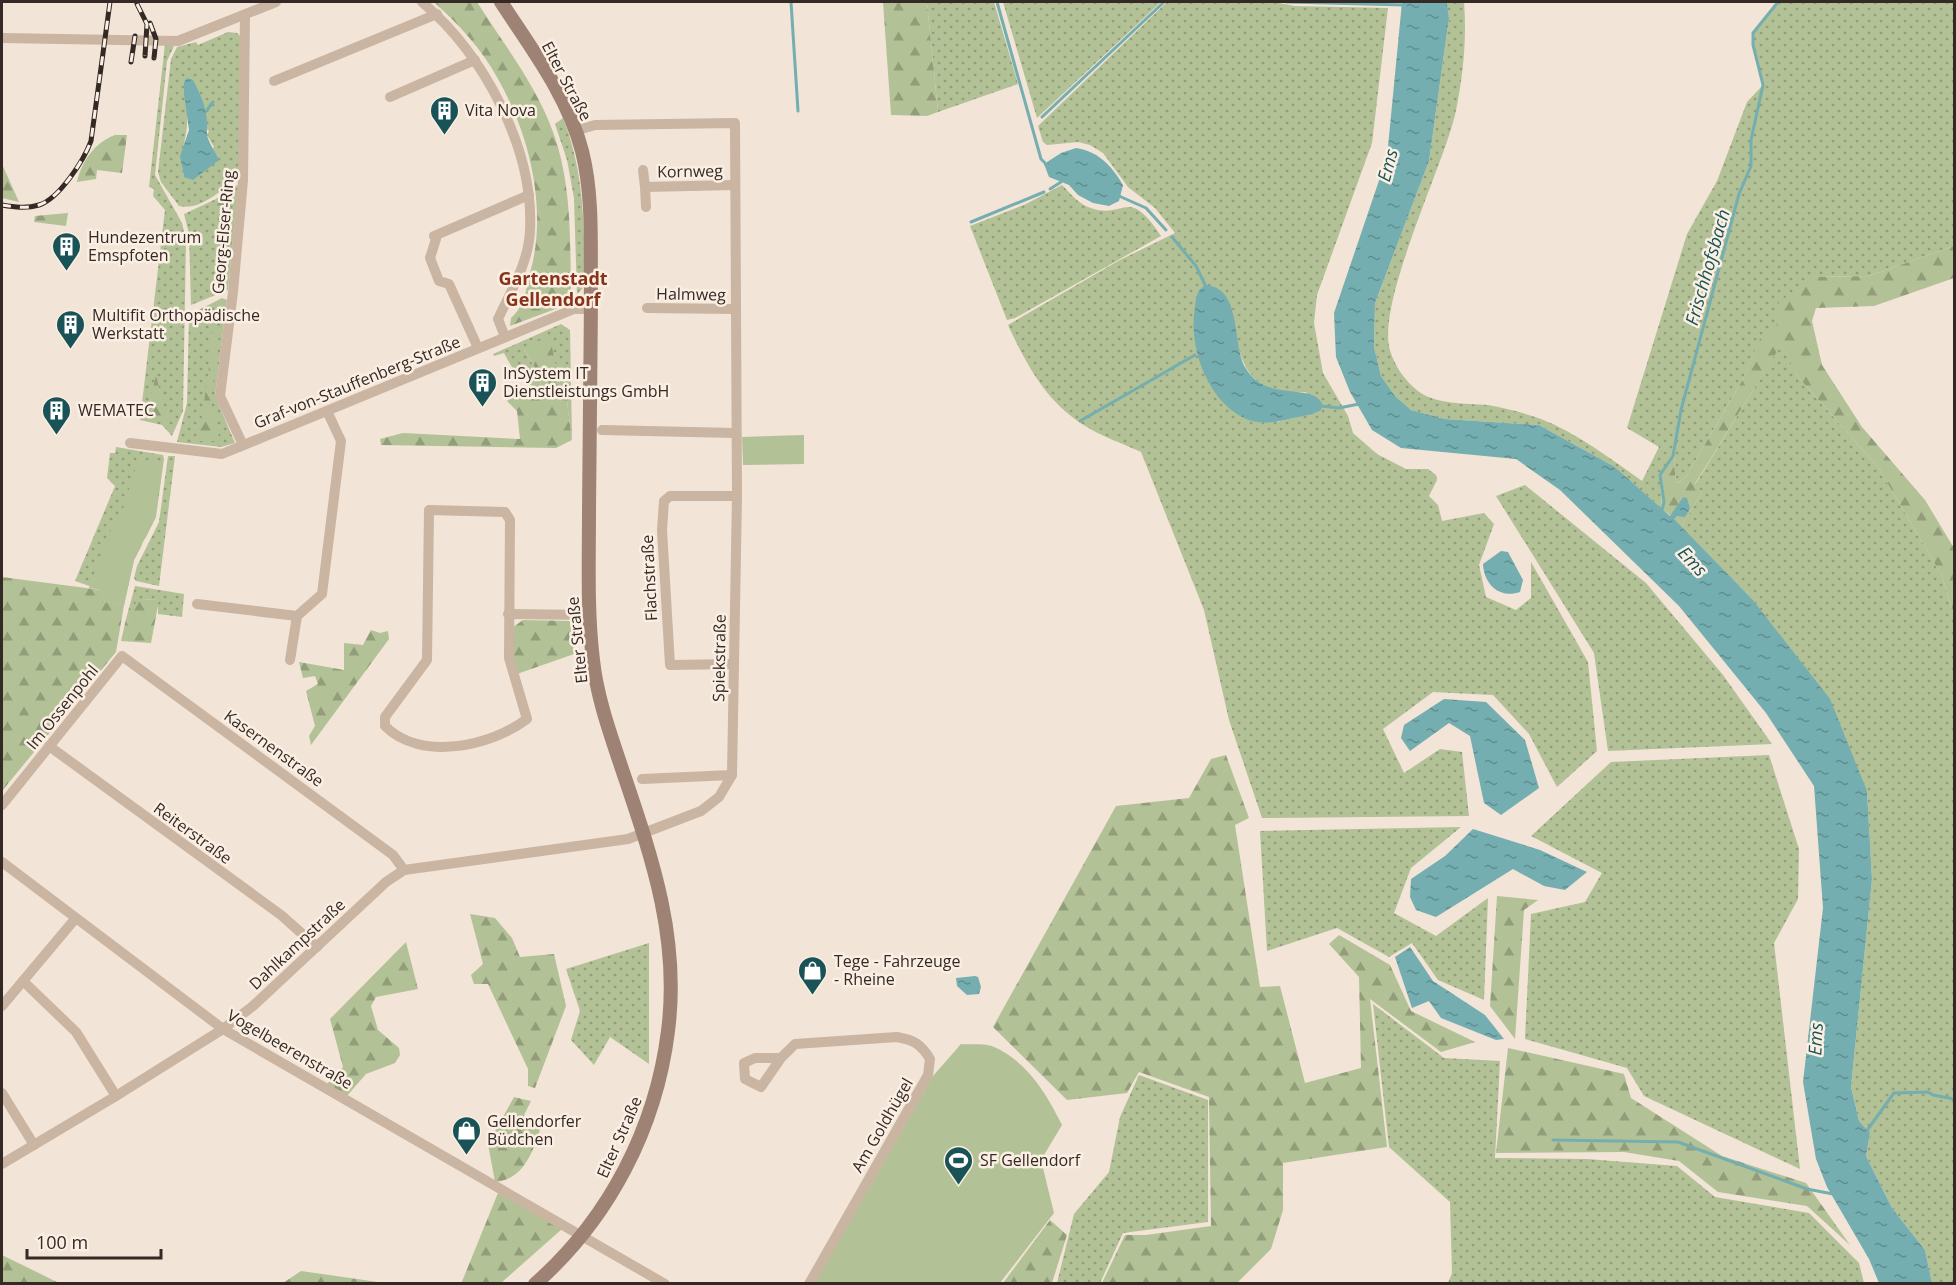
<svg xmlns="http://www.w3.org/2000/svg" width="1956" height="1285" font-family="'Open Sans',sans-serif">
	<defs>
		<pattern id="grass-dots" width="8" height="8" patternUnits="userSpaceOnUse" patternTransform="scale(1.5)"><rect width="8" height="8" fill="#b3c196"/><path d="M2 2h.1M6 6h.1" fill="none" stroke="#929d7a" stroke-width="1.8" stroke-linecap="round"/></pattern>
		<pattern id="forest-firs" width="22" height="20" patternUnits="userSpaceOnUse" patternTransform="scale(1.5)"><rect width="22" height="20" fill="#b3c196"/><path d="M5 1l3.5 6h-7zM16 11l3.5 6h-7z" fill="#929d7a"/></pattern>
		<pattern id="water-ripples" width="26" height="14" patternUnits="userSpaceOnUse" patternTransform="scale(1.5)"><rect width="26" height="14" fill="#74aeb0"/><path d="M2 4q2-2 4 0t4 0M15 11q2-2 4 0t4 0" fill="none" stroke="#608e8f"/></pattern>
	</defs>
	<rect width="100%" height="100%" fill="#f2e4d6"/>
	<g fill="url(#grass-dots)" fill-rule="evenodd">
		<path d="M927 2H994L1018 84 938 112Z"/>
		<path d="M1003 2H1161L1037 118Z"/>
		<path d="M1167 2H1274L1295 6 1388 8 1372 143 1317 295 1314 323 1323 373 1348 416 1353 433 1377 454 1406 469H1428L1436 475 1437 480 1429 496 1438 505 1442 521 1484 513 1494 524 1479 565 1486 597 1516 610 1531 598V562L1588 662 1597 751 1557 787 1529 734 1493 695 1433 692 1383 729 1404 773 1440 749 1462 752 1469 816 1262 818 1229 720 1204 610 1141 452C1122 443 1100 436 1082 424 1045 400 1026 364 1008 325L1118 261 1175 233 1155 208 1128 187 1103 153 1090 145 1078 142 1047 145 1043 142 1038 126ZM1197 294 1232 309C1239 361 1244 395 1306 392L1320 411 1277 422Z"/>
		<path d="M1447 2H1464C1467 39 1463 78 1455 115 1442 169 1376 304 1390 350 1394 365 1405 381 1418 391 1436 405 1466 403 1488 405 1505 408 1525 413 1541 419 1577 433 1611 459 1642 481L1659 447 1627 428 1687 234 1717 181 1747 102 1763 85 1753 45V33L1778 2H1954V246L1869 276 1814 277 1776 331 1761 337 1743 379 1687 475 1679 483 1676 481 1674 463 1680 412 1673 456 1660 475 1662 509 1615 467 1539 425 1445 419 1411 410 1395 396 1381 376 1374 347 1375 303 1429 161 1449 18Z"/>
		<path d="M228 32 237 33 241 37 239 176C223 189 201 211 179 206L161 182 158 172 171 59 177 47 196 42 198 45ZM187 113 209 131 207 135 214 147 184 177C178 150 189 138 187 113Z"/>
		<path d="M165 44 174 46 167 61 155 175 182 223 186 240 183 411 172 436 162 425 140 420 165 210 153 196 154 189 149 187Z"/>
		<path d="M563 118C584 171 584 223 585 279L582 289 577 294 574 198 567 160 555 124Z"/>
		<path d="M233 185 238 186 228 290 191 305 189 234 184 214 216 199Z"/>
		<path d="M1062 185C1070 193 1078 203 1088 207 1126 222 1126 183 1161 236L1015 318 1007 320 970 226 1026 204Z"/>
		<path d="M222 298 227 300 215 396 235 443 221 447 177 442 187 403 189 315Z"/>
		<path d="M561 324 570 330 572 440 563 370 524 349 539 375 541 387C521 387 513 369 504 353L494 356 493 354Z"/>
		<path d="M1781 344 1799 378 1878 467 1942 576 1954 615V1283H1932L1925 1250 1892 1208 1866 1156 1870 1133 1859 1121 1851 1087 1872 879 1867 791 1752 599 1681 527 1702 492 1695 485Z"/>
		<path d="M116 447 163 455 164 459 156 517 145 539H140L142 545 134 560 124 605 105 602 101 590 75 581 115 486 107 478 110 453H115Z"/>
		<path d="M168 456H175L159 586 136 581 134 578 137 566 159 522Z"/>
		<path d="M1525 485 1646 583 1723 675 1772 744 1608 751 1594 653 1496 496Z"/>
		<path d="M135 586 184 594 182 617 158 614V600L142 599 129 618 126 619Z"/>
		<path d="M1769 755 1799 849 1798 899 1774 943 1800 1169 1644 1096 1627 1068 1525 1039 1531 914 1585 902 1602 873 1531 836 1611 762Z"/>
		<path d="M1461 827 1411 868 1394 913 1436 936 1488 898 1484 1000 1438 980 1412 943 1389 957 1337 928 1267 951 1260 831Z"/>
		<path d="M649 943V1064L610 1037 594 1065 571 1040 580 1011 566 969Z"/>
		<path d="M1373 1004 1444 1058 1500 1061 1495 1158 1587 1159 1677 1166 1715 1197 1809 1213 1859 1263 1864 1283H1448L1452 1273 1450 1202 1389 1147Z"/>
		<path d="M1139 1075 1208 1100V1222L1123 1233 1100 1283H1057L1074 1214 1109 1172 1120 1117Z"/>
	</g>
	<g fill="url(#forest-firs)">
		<path d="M434 2H477C503 43 536 85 553 132 572 184 570 240 571 294L566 305 510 326 511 318C524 307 526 290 530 273 548 211 530 135 498 79 482 49 458 24 434 2Z"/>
		<path d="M883 2H927L938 112 927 116 891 115Z"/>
		<path d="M115 135H127L122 173 97 170 96 179 77 182C82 161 94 143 115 135Z"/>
		<path d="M2 164 19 202 2 198Z"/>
		<path d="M230 189H233L228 229 220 222 216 205Z"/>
		<path d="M68 213 66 226 34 222 35 216Z"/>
		<path d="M224 236 230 238 224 288 217 292 214 284 221 238Z"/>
		<path d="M1954 246V278L1874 306 1816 308 1812 321 1822 365 1862 427 1925 500 1954 548V615L1942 576 1878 467 1799 378 1781 345 1695 484 1702 492 1681 527 1673 519 1677 516H1685L1690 509 1683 497 1671 516 1662 509 1660 475 1673 456 1681 410 1674 463 1676 481 1679 483 1687 475 1743 379 1761 336 1776 331 1779 302 1814 277 1869 276Z"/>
		<path d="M221 300 223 301 211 401 220 441H198L208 376 215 305Z"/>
		<path d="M546 334 550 336 555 363 563 370 572 440 556 448 381 445 380 439 403 433 520 439 517 411 507 401 523 389 541 387 539 375 524 349Z"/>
		<path d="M156 375 163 404 170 415 168 424 155 419 150 410V401Z"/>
		<path d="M2 577 101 590 105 602 124 605 116 652 2 791Z"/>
		<path d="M142 599 159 600 151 643 121 641 126 619 129 618 136 602Z"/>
		<path d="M523 620 570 621 574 654 517 674 513 654 512 628Z"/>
		<path d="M371 630 380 633 388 631 389 639 311 745 309 736 315 726 306 691 318 684 315 676 303 678 299 662 344 670V643L363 645Z"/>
		<path d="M1226 755 1249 818 1235 825 1260 987 1280 986 1305 1083 1361 1068 1359 977 1329 944 1339 935 1390 965 1411 1011 1475 1042 1441 1052 1370 999 1387 1147 1283 1163V1210L1271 1249 1237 1283H1102L1125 1235H1146L1211 1226 1209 1097 1139 1072 1127 1093 1067 1100 993 1027 1116 806 1189 798 1211 759Z"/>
		<path d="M1497 896 1538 900 1524 910 1515 1039 1490 1006Z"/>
		<path d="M470 914 495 918 512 938 520 957 554 954 566 1006 535 1088 528 1086V1069L488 984H474L471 975 483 964Z"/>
		<path d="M406 942 418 989 376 997 371 1006 378 1030 399 1048 400 1055 395 1063 366 1074 346 1097 325 1086 343 1067 330 1019Z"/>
		<path d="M1508 1048 1624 1074 1631 1098 1722 1156 1806 1183 1850 1245 1807 1206 1718 1192 1679 1161 1624 1152 1496 1153Z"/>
		<path d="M514 1097 531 1101 524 1115 540 1130C533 1152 523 1180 495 1182L488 1144Z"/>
		<path d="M498 1193 562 1229 501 1283 461 1284Z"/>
		<path d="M1050 1220 1067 1235 1052 1283H1003Z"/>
		<path d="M2 1255 59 1283H2Z"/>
		<path d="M301 1271 385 1283H283Z"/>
	</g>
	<g fill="#b3c196">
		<path d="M804 435V464L743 465 742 437Z"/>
		<path d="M138 460 163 463 155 518 134 560 124 605 105 602 101 590 89 588 112 527 120 518Z"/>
		<path d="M961 1044C971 1045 986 1043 994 1047 1027 1061 1047 1095 1062 1125L1041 1160 1054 1213 1000 1283 814 1284 933 1076Z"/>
	</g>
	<g fill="url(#water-ripples)">
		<path d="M1402 2H1447L1449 18 1429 161 1375 303 1374 347 1381 376 1395 396 1411 410 1445 419 1539 425 1615 467 1670 516 1683 497 1687 498 1690 509 1685 517 1677 516 1674 519 1752 599 1830 699 1867 791 1872 879 1851 1087 1859 1121 1870 1133 1866 1156 1892 1208 1925 1250 1932 1283H1879L1869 1259 1827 1187 1816 1159 1803 1082 1823 908 1814 786 1766 713 1679 606 1560 490 1516 459 1401 448 1372 430 1350 392 1336 357 1334 313 1387 157Z"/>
		<path d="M187 78 193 80C204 102 208 110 207 134 207 140 216 153 219 160L193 180 184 177 180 156 189 130 184 94V82Z"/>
		<path d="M1076 148C1098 151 1112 166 1123 185L1119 201 1109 206 1093 203 1078 195 1069 185 1049 177 1044 164 1061 153Z"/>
		<path d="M1206 285C1242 288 1232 343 1245 367 1266 405 1315 380 1323 406L1320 411C1311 415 1302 416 1293 418 1277 422 1260 426 1244 418 1207 400 1188 346 1195 308 1196 298 1196 290 1206 285Z"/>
		<path d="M1501 551 1508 552 1523 580 1520 592C1500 599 1484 585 1483 564Z"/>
		<path d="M1444 699 1486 702 1525 740 1539 788 1501 815 1484 803 1470 736 1449 723 1410 751 1401 738 1404 725Z"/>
		<path d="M1473 829 1540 850 1587 872 1565 890 1544 886 1513 869 1436 917 1416 910 1410 897 1411 879 1445 856Z"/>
		<path d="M1410 947 1433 981 1485 1015 1504 1039 1496 1040 1441 1018 1429 1001 1412 1008 1395 957Z"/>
		<path d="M975 976 978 977 981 987 979 994 967 995 957 986 956 978Z"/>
	</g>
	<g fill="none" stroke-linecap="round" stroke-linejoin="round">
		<g stroke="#74aeb0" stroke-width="3">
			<path d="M791 2 798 111"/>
			<path d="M997 2 1041 159 1047 165"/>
			<path d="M1287 2 1405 5"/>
			<path d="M207 110 213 102"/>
			<path d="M1042 117 1164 2"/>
			<path d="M1050 189 1061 182"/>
			<path d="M1119 196 1146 208 1166 230"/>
			<path d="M971 222 1044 192"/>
			<path d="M1172 237 1196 266 1206 287"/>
			<path d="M1321 406 1339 408 1359 404"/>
			<path d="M1080 421 1195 355"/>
			<path d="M1662 510 1664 502 1660 475 1673 456 1681 410 1739 194 1751 166V140L1763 85 1753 45V33L1778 2"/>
			<path d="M1867 1136 1868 1129 1894 1093 1928 1092 1933 1095 1954 1099"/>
			<path d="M1553 1140 1678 1142 1807 1189 1833 1194"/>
		</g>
		<g stroke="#cab4a2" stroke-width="10">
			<path d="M422 2C483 54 534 147 530 230 529 262 511 291 498 319L505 337"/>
			<path d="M2 38 178 41 276 2"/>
			<path d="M274 81 437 14"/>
			<path d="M390 97 475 60"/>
			<path d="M643 170 645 187"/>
			<path d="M646 207 645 187 735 185"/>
			<path d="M647 308 735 309"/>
			<path d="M478 348 449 284 439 281 430 258 436 239 434 236 529 195"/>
			<path d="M602 430 735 433"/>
			<path d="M130 443 222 454 574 309H591"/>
			<path d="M243 445 220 396 233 292 243 180 245 15"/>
			<path d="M429 510 505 512 510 520 509 658 527 719C491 746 421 762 385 726V717L427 660Z"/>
			<path d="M197 604 297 616 322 594 341 441 327 411"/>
			<path d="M508 614 590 615"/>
			<path d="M290 660 297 616"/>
			<path d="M734 664 670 665 662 530 664 501 670 496H737"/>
			<path d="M49 746 281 915 317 947"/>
			<path d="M642 779 732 775"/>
			<path d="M2 805 122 656 393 855 404 870"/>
			<path d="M2 862 223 1029 665 1284"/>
			<path d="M23 981 76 1032 116 1096"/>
			<path d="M2 1006 75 919"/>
			<path d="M781 1058H755L744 1063 745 1079 761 1087 781 1058 795 1044 897 1037C914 1040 921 1044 930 1059L928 1075 809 1284"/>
			<path d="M2 1093 34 1145"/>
			<path d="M2 1164 116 1096 223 1029 253 1006 386 882 404 870 628 839 701 811 719 797 732 775 737 496 735 123 595 125 575 131"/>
		</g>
		<path stroke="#9e8273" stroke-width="14" d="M501 2C531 48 568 96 582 151 594 198 590 251 591 300 591 370 590 440 589 511 589 561 587 611 593 660 597 698 611 736 623 772 652 858 680 938 668 1031 656 1128 609 1219 535 1284"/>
		<defs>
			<g id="rail">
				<path d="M137 4 147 24 145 56"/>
				<path d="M150 23 156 39 154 58"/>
				<path d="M131 62 135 36"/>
				<path d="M2 205C14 207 26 209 39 205 59 199 84 160 91 141L110 2"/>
			</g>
		</defs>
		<use href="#rail" stroke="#342925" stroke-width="5"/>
		<use href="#rail" stroke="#faefe2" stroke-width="3" stroke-dasharray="9" stroke-linecap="butt"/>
	</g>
	<defs>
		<symbol id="building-pin" viewBox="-11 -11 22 30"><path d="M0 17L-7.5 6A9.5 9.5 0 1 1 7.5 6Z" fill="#195357" stroke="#faefe2"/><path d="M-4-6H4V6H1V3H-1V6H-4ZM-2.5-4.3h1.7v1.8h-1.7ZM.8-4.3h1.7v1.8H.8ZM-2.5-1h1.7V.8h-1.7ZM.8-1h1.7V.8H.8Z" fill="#fff"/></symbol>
		<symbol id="shop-pin" viewBox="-11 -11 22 30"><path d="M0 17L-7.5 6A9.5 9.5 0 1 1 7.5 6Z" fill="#195357" stroke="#faefe2"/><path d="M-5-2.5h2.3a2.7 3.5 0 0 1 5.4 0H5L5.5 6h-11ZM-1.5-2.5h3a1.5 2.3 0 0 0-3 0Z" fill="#fff"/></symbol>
		<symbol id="stadium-pin" viewBox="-11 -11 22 30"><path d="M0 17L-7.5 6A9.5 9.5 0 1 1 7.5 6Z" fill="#195357" stroke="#faefe2"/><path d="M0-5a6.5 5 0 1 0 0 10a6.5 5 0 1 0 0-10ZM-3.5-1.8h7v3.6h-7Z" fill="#fff"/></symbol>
	</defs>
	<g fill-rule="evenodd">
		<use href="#building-pin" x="428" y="94" width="33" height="45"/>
		<use href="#building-pin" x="50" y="230" width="33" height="45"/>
		<use href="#building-pin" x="54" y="308" width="33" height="45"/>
		<use href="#building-pin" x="466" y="366" width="33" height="45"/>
		<use href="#building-pin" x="40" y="394" width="33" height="45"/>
		<use href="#shop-pin" x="796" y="954" width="33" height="45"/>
		<use href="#shop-pin" x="450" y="1114" width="33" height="45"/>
		<use href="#stadium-pin" x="942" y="1144" width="33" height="45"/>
	</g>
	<g text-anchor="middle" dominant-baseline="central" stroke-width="5" stroke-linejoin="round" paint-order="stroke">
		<g font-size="16" fill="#342925" stroke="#faefe2">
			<text transform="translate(567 81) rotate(62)">Elter Straße</text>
			<text transform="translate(690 171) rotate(-1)">Kornweg</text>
			<text transform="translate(223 232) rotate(-85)">Georg-Elser-Ring</text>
			<text transform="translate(691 294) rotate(1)">Halmweg</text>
			<text transform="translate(357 382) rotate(-22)">Graf-von-Stauffenberg-Straße</text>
			<text transform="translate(649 578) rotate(-93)">Flachstraße</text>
			<text transform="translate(577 640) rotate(-96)">Elter Straße</text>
			<text transform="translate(719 658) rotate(-89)">Spiekstraße</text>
			<text transform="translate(62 707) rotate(-51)">Im Ossenpohl</text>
			<text transform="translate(274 748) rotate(36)">Kasernenstraße</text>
			<text transform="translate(193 833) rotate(36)">Reiterstraße</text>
			<text transform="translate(297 944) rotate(-43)">Dahlkampstraße</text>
			<text transform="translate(290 1049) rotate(30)">Vogelbeerenstraße</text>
			<text transform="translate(882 1125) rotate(-60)">Am Goldhügel</text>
			<text transform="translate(619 1137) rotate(-66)">Elter Straße</text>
		</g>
		<g font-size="16" fill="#342925" stroke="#faefe2" text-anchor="start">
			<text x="465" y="110">Vita Nova</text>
			<text x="88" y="237">Hundezentrum<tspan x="88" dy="18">Emspfoten</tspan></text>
			<text x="92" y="315">Multifit Orthopädische<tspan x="92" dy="18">Werkstatt</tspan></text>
			<text x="503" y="373">InSystem IT<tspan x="503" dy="18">Dienstleistungs GmbH</tspan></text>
			<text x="78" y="410">WEMATEC</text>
			<text x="834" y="961">Tege - Fahrzeuge<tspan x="834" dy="18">- Rheine</tspan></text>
			<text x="487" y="1121">Gellendorfer<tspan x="487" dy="18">Büdchen</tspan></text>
			<text x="980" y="1160">SF Gellendorf</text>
		</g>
		<g font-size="18" font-style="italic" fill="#195357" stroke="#faefe2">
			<text transform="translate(1387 165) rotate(-75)">Ems</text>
			<text transform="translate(1707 267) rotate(-74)">Frischhofsbach</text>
			<text transform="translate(1693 561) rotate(47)">Ems</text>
			<text transform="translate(1815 1039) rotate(-87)">Ems</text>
		</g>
		<g font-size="18" font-weight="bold" fill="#87331a" stroke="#faefe2">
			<text x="553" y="278">Gartenstadt<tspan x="553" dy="21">Gellendorf</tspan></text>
		</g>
	</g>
	<rect width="1956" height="1285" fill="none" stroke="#342925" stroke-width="6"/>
	<path d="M27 1249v9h134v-9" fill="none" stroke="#342925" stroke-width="3"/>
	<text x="36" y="1249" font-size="18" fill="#342925" stroke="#faefe2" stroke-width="4.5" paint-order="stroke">100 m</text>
</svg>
